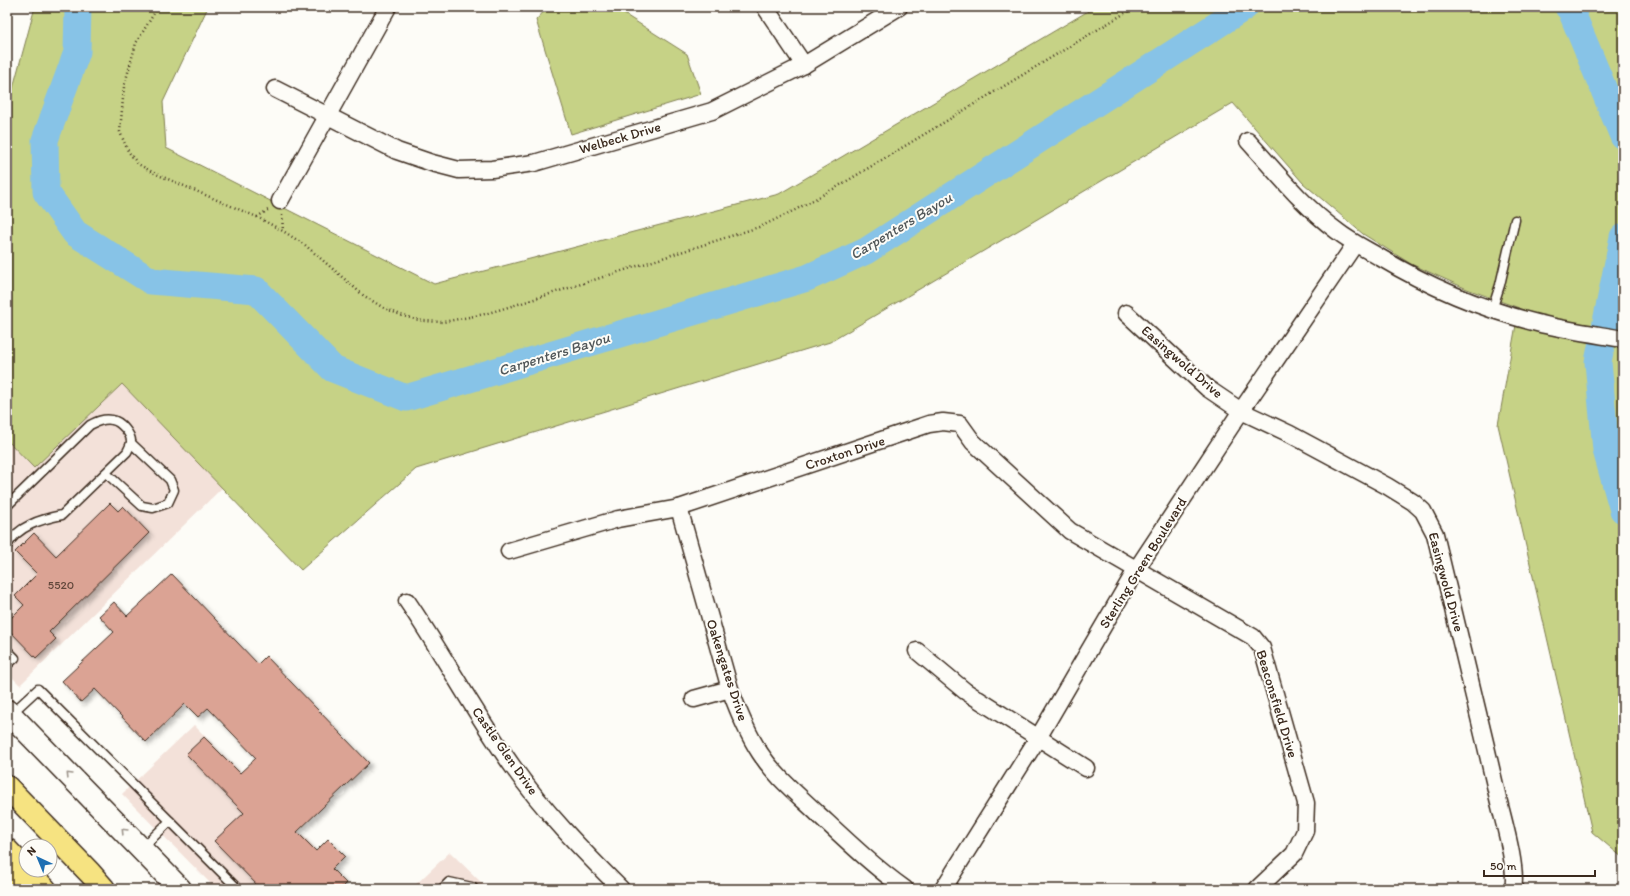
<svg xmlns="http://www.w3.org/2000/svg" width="1630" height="896" font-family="Itim,sans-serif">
	<defs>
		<filter id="shadow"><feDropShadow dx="3.5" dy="3.5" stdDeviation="2" flood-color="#0004"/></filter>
	</defs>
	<rect width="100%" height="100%" fill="#fdfcf7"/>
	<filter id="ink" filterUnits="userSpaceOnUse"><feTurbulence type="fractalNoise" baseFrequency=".025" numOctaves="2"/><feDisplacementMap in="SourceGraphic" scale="8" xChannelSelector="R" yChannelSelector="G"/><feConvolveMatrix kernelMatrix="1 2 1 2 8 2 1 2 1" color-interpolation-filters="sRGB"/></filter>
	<g filter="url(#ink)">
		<g fill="#f3e1d9">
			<path d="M122 384 222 488 20 685 7 672V440L34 468Z"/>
			<path d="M194 725 314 847 271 889H216L122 794Z"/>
			<path d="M450 852 488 889H411Z"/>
		</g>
		<g fill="#c6d286" stroke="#807e52">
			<path d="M35 7H208L163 102 166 148 434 284 779 194 1095 7H1623V858L1592 832 1498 425 1519 308 1467 289 1411 264 1363 234 1303 183 1233 103 830 342 416 469 301 570 122 384 34 468 7 440V110Z"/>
			<path d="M548 7H613L687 54 701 94 571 134 536 20Z"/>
		</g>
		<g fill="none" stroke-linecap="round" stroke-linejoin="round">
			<g stroke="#87c3e7" stroke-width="27">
				<path d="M78 7 77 52 45 140 46 192 75 233 151 281 256 290 333 369 406 398 807 278 866 251 1245 7"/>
				<path d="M1568 7 1570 8 1623 136"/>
				<path d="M1623 237 1598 362 1606 450 1623 510"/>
			</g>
		</g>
		<g fill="#dba394" stroke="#3b2a1e" filter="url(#shadow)">
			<path d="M110 503 118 511 123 506 149 533 49 632 56 639 36 658 7 628V622L24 605 15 596 37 574 15 552 34 533 56 556Z"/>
			<path d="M172 574 258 664 266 656 369 763 297 832 316 851 328 839 345 856 332 869 346 883 340 889H261L214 841 244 813 186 754 204 737 240 773 256 758 208 708 198 717 185 704 146 742 95 689 81 702 62 681 114 632 99 616 114 602 127 616Z"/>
		</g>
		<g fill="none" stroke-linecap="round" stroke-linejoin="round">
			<defs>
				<g id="lane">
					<path d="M1492 310 1500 285 1515 220"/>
					<path d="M106 473 142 506 153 508 168 503 174 490 170 480 131 443"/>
					<path d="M7 506 90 425C96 422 104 418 112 420 120 421 132 434 131 443 130 446 128 450 127 452L62 515C42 519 17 526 7 546"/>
					<path d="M7 650 15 658 7 665"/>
					<path d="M11 714 38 689 170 821 141 849"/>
					<path d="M170 821 236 887"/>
					<path d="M442 889 449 882 472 887 474 889"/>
				</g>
				<g id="street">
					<path d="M765 7 804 65"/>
					<path d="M275 89 397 151 432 163 459 170 492 169 534 163 712 111 804 65 899 7"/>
					<path d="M1248 141C1276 172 1303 206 1337 231 1351 242 1366 249 1381 258 1430 287 1482 309 1537 323 1565 330 1594 334 1623 339"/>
					<path d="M280 201 388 7"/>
					<path d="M1126 313 1207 388 1241 411 1290 434 1387 486 1413 502 1423 511 1435 534C1456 620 1477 707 1497 794 1502 816 1518 868 1513 889"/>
					<path d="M679 508 730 689C738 711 747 733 760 753 775 776 797 794 817 813 845 839 873 866 905 889"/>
					<path d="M509 551 618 519 679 508 929 424 943 422 960 424 973 442 1070 531 1253 637 1262 648 1306 803 1305 831 1294 854 1257 889"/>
					<path d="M407 601C444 655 474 713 513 767 544 811 582 850 621 889"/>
					<path d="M917 651 965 691 1086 768"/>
					<path d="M694 699 730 689"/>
					<path d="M943 889 1038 738 1136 570 1241 411 1355 244"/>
				</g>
				<path id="secondary" d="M7 711 180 889"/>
				<g id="highway">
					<path d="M7 787 90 873 104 889"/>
					<path d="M7 850 26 870"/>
					<path d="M26 870 45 889"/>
					<path d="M7 873 24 889"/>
				</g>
			</defs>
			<use href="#lane" stroke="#3b2a1e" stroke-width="11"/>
			<use href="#street" stroke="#3b2a1e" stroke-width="19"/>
			<use href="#secondary" stroke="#3b2a1e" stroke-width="25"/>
			<use href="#highway" stroke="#3b2a1e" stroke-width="25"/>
			<g stroke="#3b2a1e" stroke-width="2.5" stroke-dasharray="1 3" stroke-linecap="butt">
				<path d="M158 7 136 43 124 87 120 132 128 151 138 164 156 174 257 217 283 231 305 245 363 295 382 307 403 316 423 321 443 322 485 314 525 302 762 226 795 210 837 187 1135 7"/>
				<path d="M1621 7 1623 11"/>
				<path d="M282 215 283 231"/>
				<path d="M257 217 268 210"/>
			</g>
			<use href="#lane" stroke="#fdfcf7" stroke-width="8"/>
			<use href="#street" stroke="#fdfcf7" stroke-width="16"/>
			<use href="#secondary" stroke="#fdfcf7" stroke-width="22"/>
			<use href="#highway" stroke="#f6e381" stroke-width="22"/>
		</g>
		<defs><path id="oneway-chevron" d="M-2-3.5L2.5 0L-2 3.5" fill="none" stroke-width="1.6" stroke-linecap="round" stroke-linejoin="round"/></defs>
		<g stroke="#9c938a">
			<use href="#oneway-chevron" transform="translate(69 775) rotate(-134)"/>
			<use href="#oneway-chevron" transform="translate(124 831) rotate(-134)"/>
		</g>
	</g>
	<g text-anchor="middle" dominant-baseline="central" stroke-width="4" stroke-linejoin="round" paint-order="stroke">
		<g font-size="12" fill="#63483c">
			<text x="61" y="585">5520</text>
		</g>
		<g font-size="14" fill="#3b2a1e" stroke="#fdfcf7">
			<text transform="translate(620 138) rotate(-16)">Welbeck Drive</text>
			<text transform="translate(1182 362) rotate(41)">Easingwold Drive</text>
			<text transform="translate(845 453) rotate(-18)">Croxton Drive</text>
			<text transform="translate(1143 563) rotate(-58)">Sterling Green Boulevard</text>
			<text transform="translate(1446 582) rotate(75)">Easingwold Drive</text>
			<text transform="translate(727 670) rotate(72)">Oakengates Drive</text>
			<text transform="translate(1277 704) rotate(73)">Beaconsfield Drive</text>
			<text transform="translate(505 751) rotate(55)">Castle Glen Drive</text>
		</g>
		<g font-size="15" font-style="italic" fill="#52585a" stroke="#fdfcf7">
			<text transform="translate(901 226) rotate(-31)">Carpenters Bayou</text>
			<text transform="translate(554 354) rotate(-17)">Carpenters Bayou</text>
		</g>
	</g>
	<rect width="1630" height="896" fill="none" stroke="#fdfcf7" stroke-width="24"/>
	<rect x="12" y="12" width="1606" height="872" fill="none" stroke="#3b2a1e" stroke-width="1.5" filter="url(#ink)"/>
	<g transform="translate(38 858) rotate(316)"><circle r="19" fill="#fdfcf7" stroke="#afa8a0"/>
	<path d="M0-3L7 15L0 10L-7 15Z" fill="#1f6fb2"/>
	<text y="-6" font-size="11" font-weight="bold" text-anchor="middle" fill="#3b2a1e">N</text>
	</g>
	<path d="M1484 870v6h111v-6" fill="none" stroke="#3b2a1e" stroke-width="2"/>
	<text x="1490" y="870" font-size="12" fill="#3b2a1e" stroke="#fdfcf7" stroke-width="3" paint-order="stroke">50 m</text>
</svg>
